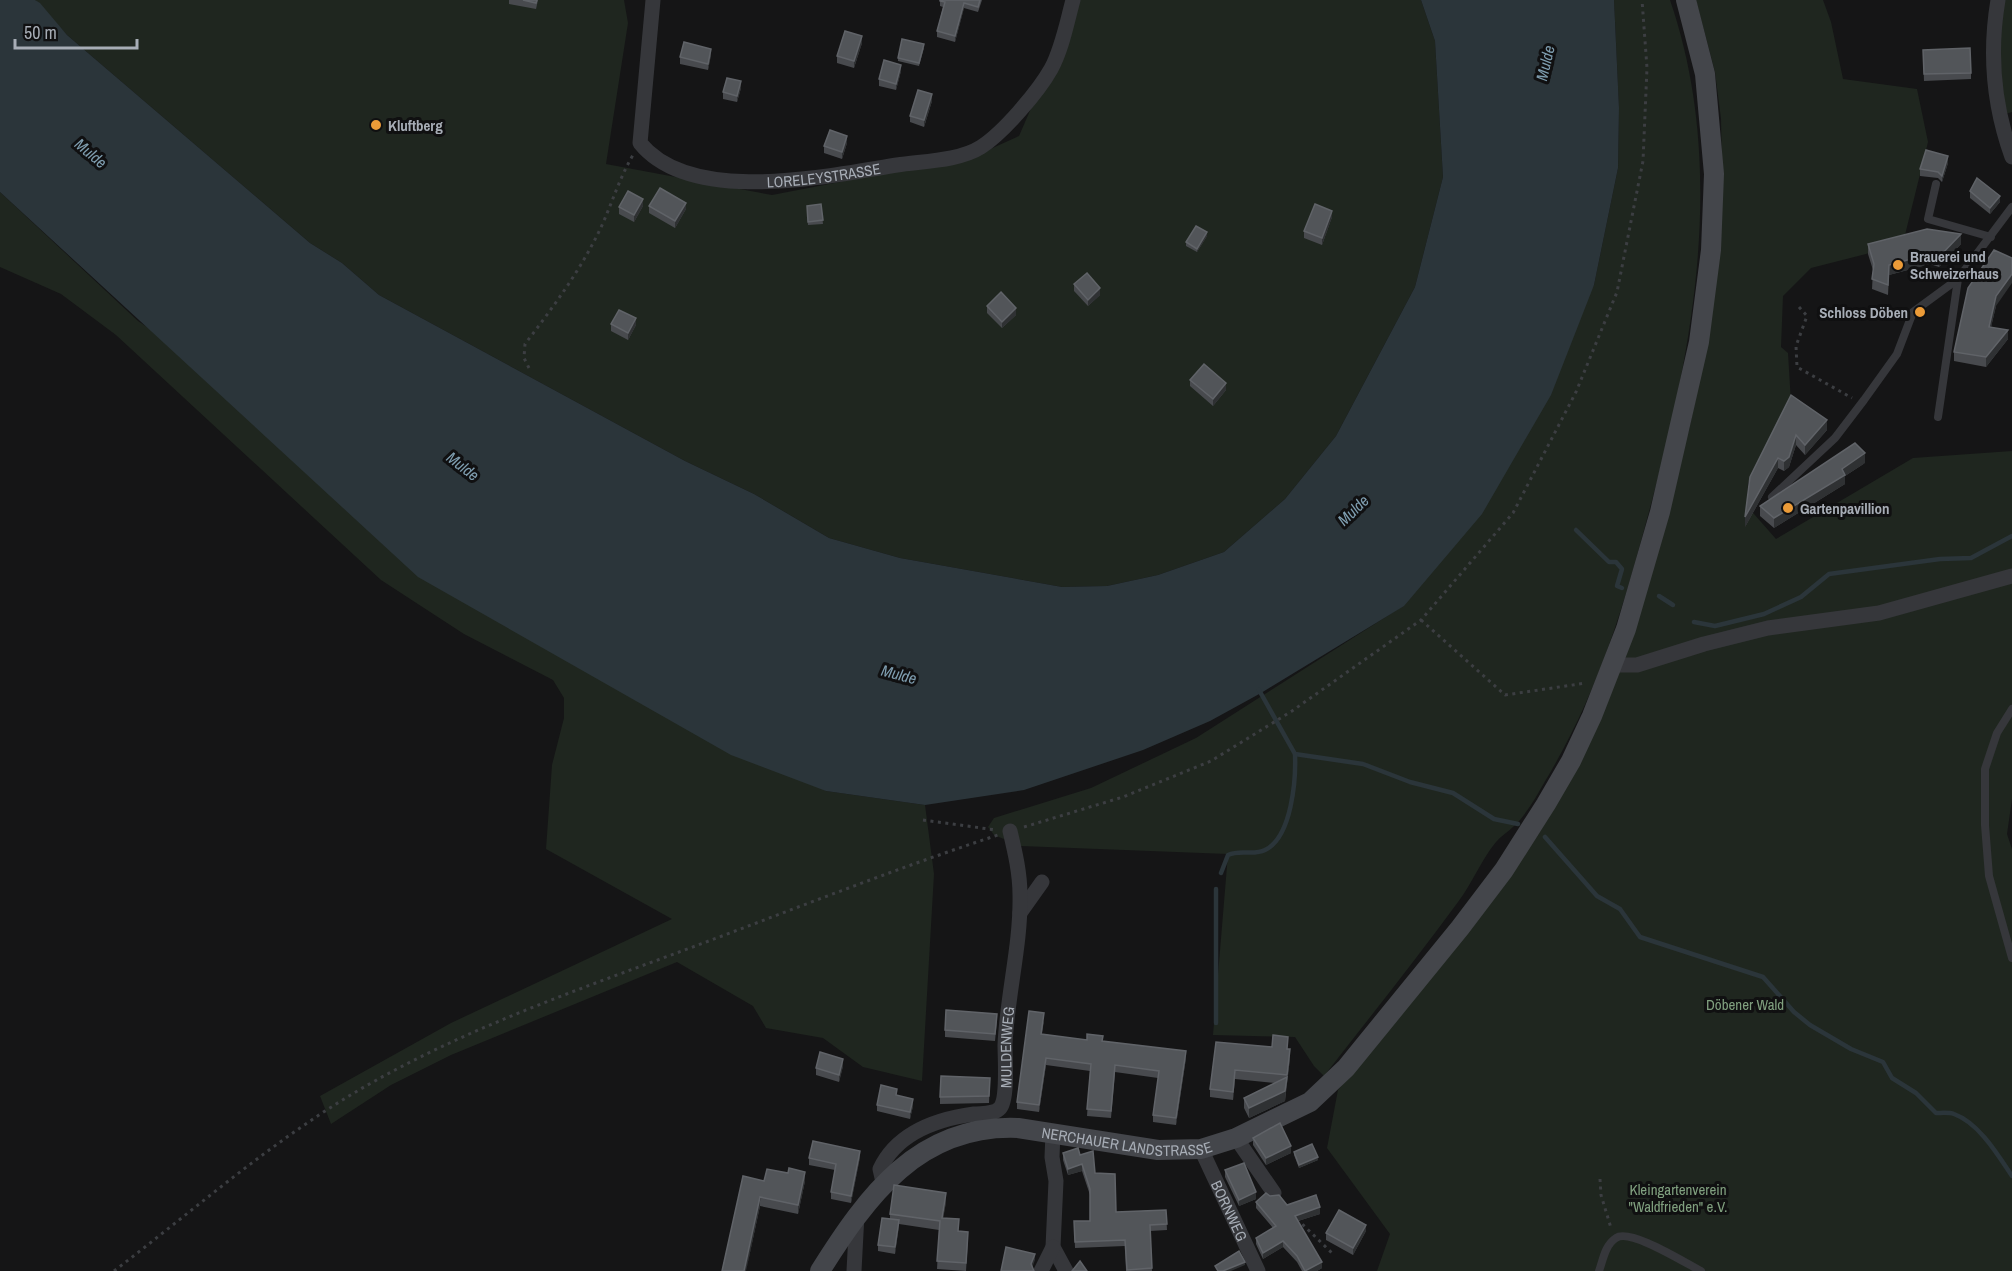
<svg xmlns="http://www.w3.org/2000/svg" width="2012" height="1271" font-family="'Archivo Narrow',sans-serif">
	<rect width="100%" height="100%" fill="#151516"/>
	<g fill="#1f261f">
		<path d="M35 0H624L628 23 606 164 772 195 975 156 1019 136 1078 0H1421L1435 41 1443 177 1415 287 1336 436 1285 499 1224 552 1158 575 1107 586 1062 587 900 558 829 538 754 494 685 461 379 295 342 263 310 243 67 35Z"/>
		<path d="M1614 0H1670C1728 169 1693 351 1647 519 1621 616 1597 695 1544 783 1536 797 1526 815 1514 826 1508 832 1501 836 1496 842 1481 860 1472 884 1458 902 1415 961 1369 1018 1324 1076L1314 1066 1295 1037 1213 1035 1228 854 1021 846 994 835 988 827 994 818 1091 788 1196 738 1403 606 1594 285 1618 168 1619 108Z"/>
		<path d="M1696 0H1823L1831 22 1843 79 1917 89 1928 142 1904 239 1866 254 1811 268 1783 296 1781 347 1788 353 1791 403 1748 483 1747 506 1776 539 1913 458 2012 451V799L2007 834 2012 849V1271H1377L1390 1234 1327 1148 1338 1090 1467 933 1554 808 1689 430 1707 344 1722 174 1721 119 1715 72Z"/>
		<path d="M2004 0H2012V112L2005 114 1999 59Z"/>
		<path d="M0 192 138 321 826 791 925 805 934 874 922 1081 863 1067 823 1038 766 1028 753 1006 677 962 451 1055 391 1085 331 1124 320 1096 451 1023 672 919 546 849 552 765 564 718V698L553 680 464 634 381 580 116 335 61 294 0 267Z"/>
	</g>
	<path fill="#2b353a" d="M0 0H35L40 3 67 35 310 243 342 263 379 295 685 461 754 494 829 538 900 558 1062 587 1107 586 1158 575 1224 552 1285 499 1336 436 1415 287 1443 177 1435 41 1421 0H1614L1619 108 1618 168 1594 285 1551 395 1482 514 1404 606 1261 693 1210 721 1143 750 1024 790 925 805 826 791 731 755 418 577 0 192Z"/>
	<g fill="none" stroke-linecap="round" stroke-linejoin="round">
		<g stroke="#2b353a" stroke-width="4.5">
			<path d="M1576 530 1609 562H1616L1622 569 1617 586 1622 588"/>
			<path d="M1659 596 1673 605"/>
			<path d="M1694 622 1715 626 1764 614 1801 597 1829 574 1940 559 1971 558 2012 536"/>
			<path d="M1259 690 1295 754 1363 764 1410 782 1453 793 1494 819 1518 824"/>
			<path d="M1545 837 1597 896 1620 909 1640 937 1763 977 1794 1012 1810 1025 1851 1049 1883 1062 1892 1078 1916 1093 1936 1113C1941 1113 1949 1112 1954 1114 1979 1123 1998 1155 2012 1176"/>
			<path d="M1221 873 1228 855C1241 849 1253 856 1265 850 1292 837 1296 779 1295 754"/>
			<path d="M1216 1023V889"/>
		</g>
		<g stroke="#3c3e42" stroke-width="3" stroke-dasharray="3 4.5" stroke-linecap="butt">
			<path d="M1799 307 1807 316 1796 346 1797 367 1852 398"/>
			<path d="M529 368 524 358 525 344C554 306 583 267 603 223 613 200 620 177 633 155"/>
			<path d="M1421 620 1505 695 1586 683"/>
			<path d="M923 820 996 830"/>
			<path d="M1024 827 1123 797 1211 761 1292 711 1421 620 1513 513 1576 392 1617 292 1643 161 1647 68 1642 0"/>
			<path d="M1600 1179 1601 1195 1611 1228"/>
			<path d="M1297 1219 1334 1255"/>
			<path d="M114 1271C194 1210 272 1141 359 1090 465 1028 583 988 698 945 797 908 897 868 998 835"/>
		</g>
		<g stroke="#36373b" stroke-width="8">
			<path d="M1936 184 1928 219 1991 237"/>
			<path d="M1938 417 1958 279 2012 207"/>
			<path d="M1772 497 1835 438 1864 400 1897 354 1913 312 1958 279"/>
			<path d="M2012 709 1997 733 1985 769V825L1989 876 2012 958"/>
			<path d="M1599 1271C1603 1260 1605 1245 1616 1238 1630 1228 1685 1263 1701 1271"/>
		</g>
		<g stroke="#36373b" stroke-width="15">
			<path id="s1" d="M653 0 640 143C691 206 828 176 897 165 923 161 959 161 981 147 1003 133 1038 92 1051 69 1062 49 1067 22 1073 0"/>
			<path d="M1998 0C1989 53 1994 107 2012 157"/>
			<path d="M1611 665H1637L1704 644 1768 628 1879 613 2012 576"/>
			<path d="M1020 913 1042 882"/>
			<path d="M1053 1133 1052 1157 1056 1181 1053 1247 1066 1271"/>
			<path d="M1236 1138 1274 1193"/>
			<path id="s2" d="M1201 1149 1258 1271"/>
			<path id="s3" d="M883 1182 880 1169C897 1133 937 1119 974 1114 982 1113 994 1115 1000 1108 1008 1099 1005 1058 1005 1045 1007 995 1021 945 1020 895 1020 873 1015 852 1010 831"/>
			<path d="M854 1271 857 1214"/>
			<path d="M1041 1271 1053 1247"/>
		</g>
		<path stroke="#44464b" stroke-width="20" id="s4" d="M820 1271C867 1196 919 1124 1018 1128L1158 1150 1201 1149 1236 1138 1310 1102 1346 1068 1460 928 1504 870 1546 804 1571 761 1592 716 1626 629 1660 512 1699 342 1711 250 1714 174 1705 74 1686 0"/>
	</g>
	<g fill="#484a4e">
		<path d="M509 0H538L536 9 509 4Z"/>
		<path d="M940 0H982L978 12 964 8 955 42 937 37V31L943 7 940 6Z"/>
		<path d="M862 43 854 68 837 63V56Z"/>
		<path d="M924 48 919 66 898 61V58Z"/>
		<path d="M1923 50 1971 73V79L1924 81Z"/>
		<path d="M711 55 708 70 680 64V57Z"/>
		<path d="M901 71 896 90 879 86V79Z"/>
		<path d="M741 88 737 102 723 99V92Z"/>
		<path d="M932 101 924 127 910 122V116Z"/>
		<path d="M847 143 842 159 824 153V146Z"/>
		<path d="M1948 163 1942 182 1938 178 1920 176V169Z"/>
		<path d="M1970 191 2000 202 1990 214 1970 198Z"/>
		<path d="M821 204 823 224 808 225 807 206Z"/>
		<path d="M643 206 634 222 619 214V207Z"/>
		<path d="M649 206 686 209 675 228 649 213Z"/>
		<path d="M1332 217 1322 245 1304 238V231Z"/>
		<path d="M1207 236 1197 252 1186 246V242Z"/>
		<path d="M1868 244H1961L1939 267 1930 264 1889 275 1888 295 1872 289 1873 270 1868 254Z"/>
		<path d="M1074 284 1100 295 1088 306 1074 291Z"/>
		<path d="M987 306 1016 315 1002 328 987 313Z"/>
		<path d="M1996 306 1991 327 2008 339 1986 367 1954 361V352Z"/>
		<path d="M611 324 636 325 628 340 611 331Z"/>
		<path d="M1190 380 1226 390 1213 406 1190 386Z"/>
		<path d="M1791 395 1827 430 1805 455 1796 445 1789 467 1784 471 1778 468 1745 527Z"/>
		<path d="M1865 463 1845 476V484L1774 528 1760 516V506Z"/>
		<path d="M997 1020 995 1041 945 1037V1030Z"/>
		<path d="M1044 1020 1042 1034 1087 1040 1103 1041 1186 1058 1176 1125 1153 1122V1115L1158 1078 1115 1072 1111 1118 1087 1116 1090 1071 1046 1065 1039 1112 1017 1109V1102Z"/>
		<path d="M1216 1042 1288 1049 1290 1058 1285 1101 1249 1118 1244 1108V1098L1275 1083 1235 1079 1233 1100 1210 1097V1089Z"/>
		<path d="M843 1066 839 1082 816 1075V1068Z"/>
		<path d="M990 1078 989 1103 940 1104V1097Z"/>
		<path d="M897 1096 913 1106 910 1119 877 1111V1105Z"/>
		<path d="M1253 1138 1291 1153 1266 1165 1253 1145Z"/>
		<path d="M1294 1152 1318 1160 1299 1168 1294 1155Z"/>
		<path d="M1063 1153 1080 1155 1095 1173 1116 1212 1166 1210 1167 1230 1150 1231 1152 1271H1126L1125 1246 1075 1248 1074 1221H1090V1195L1082 1171 1068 1175 1063 1160Z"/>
		<path d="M860 1157 851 1203 831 1199V1192L835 1170 809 1165V1158Z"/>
		<path d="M1225 1170 1256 1199 1239 1206 1225 1177Z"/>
		<path d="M764 1181H805L798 1214 760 1206 746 1271Z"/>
		<path d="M946 1202 943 1218 959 1231 968 1240 966 1271 937 1269 939 1230 899 1224 895 1254 878 1251V1245L890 1219V1214Z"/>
		<path d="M1256 1202 1287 1205 1320 1214 1298 1221 1322 1268 1317 1271H1302L1297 1262 1283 1247 1263 1259 1256 1244V1238L1273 1228 1256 1208Z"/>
		<path d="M1366 1231 1353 1255 1326 1240V1233Z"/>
	</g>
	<g fill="#2f3133">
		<path d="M964 3V8L955 42V36Z"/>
		<path d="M862 36V43L854 68V61Z"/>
		<path d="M711 49V55L708 70V64Z"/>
		<path d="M901 65V71L896 90V84Z"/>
		<path d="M741 81V88L737 102V96Z"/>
		<path d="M932 94V101L924 127V120Z"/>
		<path d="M847 136V143L842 159V152Z"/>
		<path d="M1948 156V163L1942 182V176Z"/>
		<path d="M2000 196V202L1990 214V208Z"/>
		<path d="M643 199V206L634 222V215Z"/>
		<path d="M686 203V209L675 228V221Z"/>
		<path d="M1332 211V217L1322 245V238Z"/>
		<path d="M1207 232V236L1197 252V249Z"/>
		<path d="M1961 234V244L1939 267V257Z"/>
		<path d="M1930 254V264L1889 275 1888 295 1889 265Z"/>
		<path d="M2012 274V283L1996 306 1989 336V327L1996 296Z"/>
		<path d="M1100 288V295L1088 306V300Z"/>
		<path d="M1016 308V315L1002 328V322Z"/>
		<path d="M636 318V325L628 340V333Z"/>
		<path d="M2008 330V339L1986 367V357Z"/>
		<path d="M1226 383V390L1213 406V399Z"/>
		<path d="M1827 420V430L1805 455V445Z"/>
		<path d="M1796 435V445L1789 467 1784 471V461Z"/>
		<path d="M1865 453V463L1845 476V484L1774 528V518Z"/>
		<path d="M1778 458V468L1745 527V517Z"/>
		<path d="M1290 1049V1058L1287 1084V1075Z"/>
		<path d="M1186 1051V1058L1176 1125V1118Z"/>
		<path d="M1046 1058V1065L1039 1112V1105Z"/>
		<path d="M843 1059V1066L839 1082V1075Z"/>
		<path d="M1235 1070V1079L1233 1100V1092Z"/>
		<path d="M1287 1077 1285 1101 1249 1118V1108Z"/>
		<path d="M913 1099V1106L910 1119V1112Z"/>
		<path d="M1291 1146V1153L1266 1165V1158Z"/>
		<path d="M860 1151V1157L851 1203V1196Z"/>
		<path d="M1318 1157V1160L1299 1168V1165Z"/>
		<path d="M1082 1164V1171L1068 1175V1169Z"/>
		<path d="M805 1172V1181L798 1214V1205Z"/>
		<path d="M1256 1192V1199L1239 1206V1200Z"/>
		<path d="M946 1193V1202L942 1226V1218Z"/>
		<path d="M760 1197V1206L746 1271H744Z"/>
		<path d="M1320 1207V1214L1295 1222V1216Z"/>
		<path d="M899 1220V1227L895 1254V1247Z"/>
		<path d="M1366 1225V1231L1353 1255V1248Z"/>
		<path d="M1283 1241V1247L1263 1259V1253Z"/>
		<path d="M1035 1254V1260L1031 1271V1264Z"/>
		<path d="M1245 1262V1265L1231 1271H1223Z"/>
		<path d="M1322 1262V1268L1317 1271H1305Z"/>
	</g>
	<g fill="#525559" stroke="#606368" stroke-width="1.5">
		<path d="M523 0H537L536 3Z"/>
		<path d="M940 0H980L978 7 964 3 955 36 937 31 945 2 940 1Z"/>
		<path d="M845 31 862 36 854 61 837 56Z"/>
		<path d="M902 39 924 44 919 63 898 58Z"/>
		<path d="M684 42 711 49 708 64 680 57Z"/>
		<path d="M1970 48 1971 73 1924 74 1923 50Z"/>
		<path d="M884 60 901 65 896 84 879 79Z"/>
		<path d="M727 78 741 81 737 96 723 92Z"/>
		<path d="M918 90 932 94 924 120 910 116Z"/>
		<path d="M830 130 847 136 842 152 824 146Z"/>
		<path d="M1926 150 1948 156 1942 176 1938 172 1920 169Z"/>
		<path d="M1977 178 2000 196 1990 208 1970 191Z"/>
		<path d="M660 188 686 203 675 221 649 206Z"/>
		<path d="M628 191 643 199 634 215 619 207Z"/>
		<path d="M821 204 823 220 808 222 807 206Z"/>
		<path d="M1315 204 1332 211 1322 238 1304 231Z"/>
		<path d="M1196 226 1207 232 1197 249 1186 242Z"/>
		<path d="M1927 229 1961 234 1939 257 1930 254 1889 265 1888 285 1872 279 1874 264 1868 244Z"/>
		<path d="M1994 250 2012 258V274L1996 296 1989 327 2008 330 1986 357 1954 352 1968 288Z"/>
		<path d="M1087 273 1100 288 1088 300 1074 284Z"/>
		<path d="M1001 292 1016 308 1002 322 987 306Z"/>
		<path d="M619 310 636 318 628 333 611 324Z"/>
		<path d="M1204 364 1226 383 1213 399 1190 380Z"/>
		<path d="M1791 395 1827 420 1805 445 1796 435 1789 457 1784 461 1778 458 1745 517 1750 477Z"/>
		<path d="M1855 443 1865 453 1842 469 1845 475 1774 518 1760 506Z"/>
		<path d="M946 1010 997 1014 995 1034 945 1030Z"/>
		<path d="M1029 1011 1044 1013 1041 1034 1087 1040V1034L1103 1036 1102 1041 1186 1051 1176 1118 1153 1115 1159 1071 1115 1065 1111 1111 1087 1109 1091 1064 1046 1058 1039 1105 1017 1102Z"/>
		<path d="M1273 1035 1288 1037 1287 1049H1290L1287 1075 1235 1070 1233 1092 1210 1089 1216 1042 1272 1047Z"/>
		<path d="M820 1052 843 1059 839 1075 816 1068Z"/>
		<path d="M941 1076 990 1078 989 1096 940 1097Z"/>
		<path d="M1287 1077 1285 1091 1249 1108 1244 1098Z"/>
		<path d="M881 1085 897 1089 896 1095 913 1099 910 1112 877 1105Z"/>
		<path d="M1280 1123 1291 1146 1266 1158 1253 1138Z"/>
		<path d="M813 1141 860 1151 851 1196 831 1192 836 1164 809 1158Z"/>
		<path d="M1312 1144 1318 1157 1299 1165 1294 1152Z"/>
		<path d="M1078 1148 1080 1155 1093 1151 1095 1173 1115 1174 1116 1212 1166 1210 1167 1224 1150 1225 1152 1268 1127 1270 1125 1240 1075 1242 1074 1221H1090V1189L1082 1164 1068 1169 1063 1153Z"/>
		<path d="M1244 1163 1256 1192 1239 1200 1225 1170Z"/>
		<path d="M789 1168 805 1172 798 1205 760 1197 744 1271H722L743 1176 764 1181 767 1169 788 1173Z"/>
		<path d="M894 1185 946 1193 942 1218 959 1219 958 1231 968 1232 966 1263 937 1261 940 1221 890 1214Z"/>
		<path d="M1266 1193 1270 1196 1279 1195 1287 1205 1316 1195 1320 1207 1295 1216 1322 1262 1305 1271 1297 1256 1283 1241 1263 1253 1256 1238 1276 1226 1256 1202Z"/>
		<path d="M1339 1210 1366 1225 1353 1248 1326 1233Z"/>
		<path d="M882 1218 899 1220 895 1247 878 1245Z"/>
		<path d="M1006 1247 1035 1254 1031 1264 1034 1271H1001Z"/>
		<path d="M1239 1251 1245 1262 1223 1271H1218L1215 1266Z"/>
		<path d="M1080 1261 1087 1271H1072Z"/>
	</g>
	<g fill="#eb9b38" stroke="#101011" stroke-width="2">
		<circle cx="376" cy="125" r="6"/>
		<circle cx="1898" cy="265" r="6"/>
		<circle cx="1920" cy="312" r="6"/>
		<circle cx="1788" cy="508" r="6"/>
	</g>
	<g text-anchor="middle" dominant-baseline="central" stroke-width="6" stroke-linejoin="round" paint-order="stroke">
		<g font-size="15" font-weight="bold" fill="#a7adb6" stroke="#101011" text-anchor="start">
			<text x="388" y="125">Kluftberg</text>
			<text x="1910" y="256">Brauerei und<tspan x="1910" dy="17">Schweizerhaus</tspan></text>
			<text x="1908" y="312" text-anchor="end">Schloss Döben</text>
			<text x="1800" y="508">Gartenpavillion</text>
		</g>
		<g font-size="15" fill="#a7adb6" stroke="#101011">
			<text stroke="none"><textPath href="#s1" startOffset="338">LORELEYSTRASSE</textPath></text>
			<text stroke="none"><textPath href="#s3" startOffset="216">MULDENWEG</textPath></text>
			<text stroke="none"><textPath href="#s4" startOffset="368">NERCHAUER LANDSTRASSE</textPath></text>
			<text stroke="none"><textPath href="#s2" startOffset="68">BORNWEG</textPath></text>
		</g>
		<g font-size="15" fill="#80a07f" stroke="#101011">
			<text x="1745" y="1004">Döbener Wald</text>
			<text x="1678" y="1189">Kleingartenverein<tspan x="1678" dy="17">"Waldfrieden" e.V.</tspan></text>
		</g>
		<g font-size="16" font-style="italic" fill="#7f9eb0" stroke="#101011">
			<text transform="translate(1545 63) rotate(-77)">Mulde</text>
			<text transform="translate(91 153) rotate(40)">Mulde</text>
			<text transform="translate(463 466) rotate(38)">Mulde</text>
			<text transform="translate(1353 510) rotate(-44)">Mulde</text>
			<text transform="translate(899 674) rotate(15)">Mulde</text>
		</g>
	</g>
	<path d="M15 39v9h122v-9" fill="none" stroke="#a7adb6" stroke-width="3"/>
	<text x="24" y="39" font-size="18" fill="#a7adb6" stroke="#101011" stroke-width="4.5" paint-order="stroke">50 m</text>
</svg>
